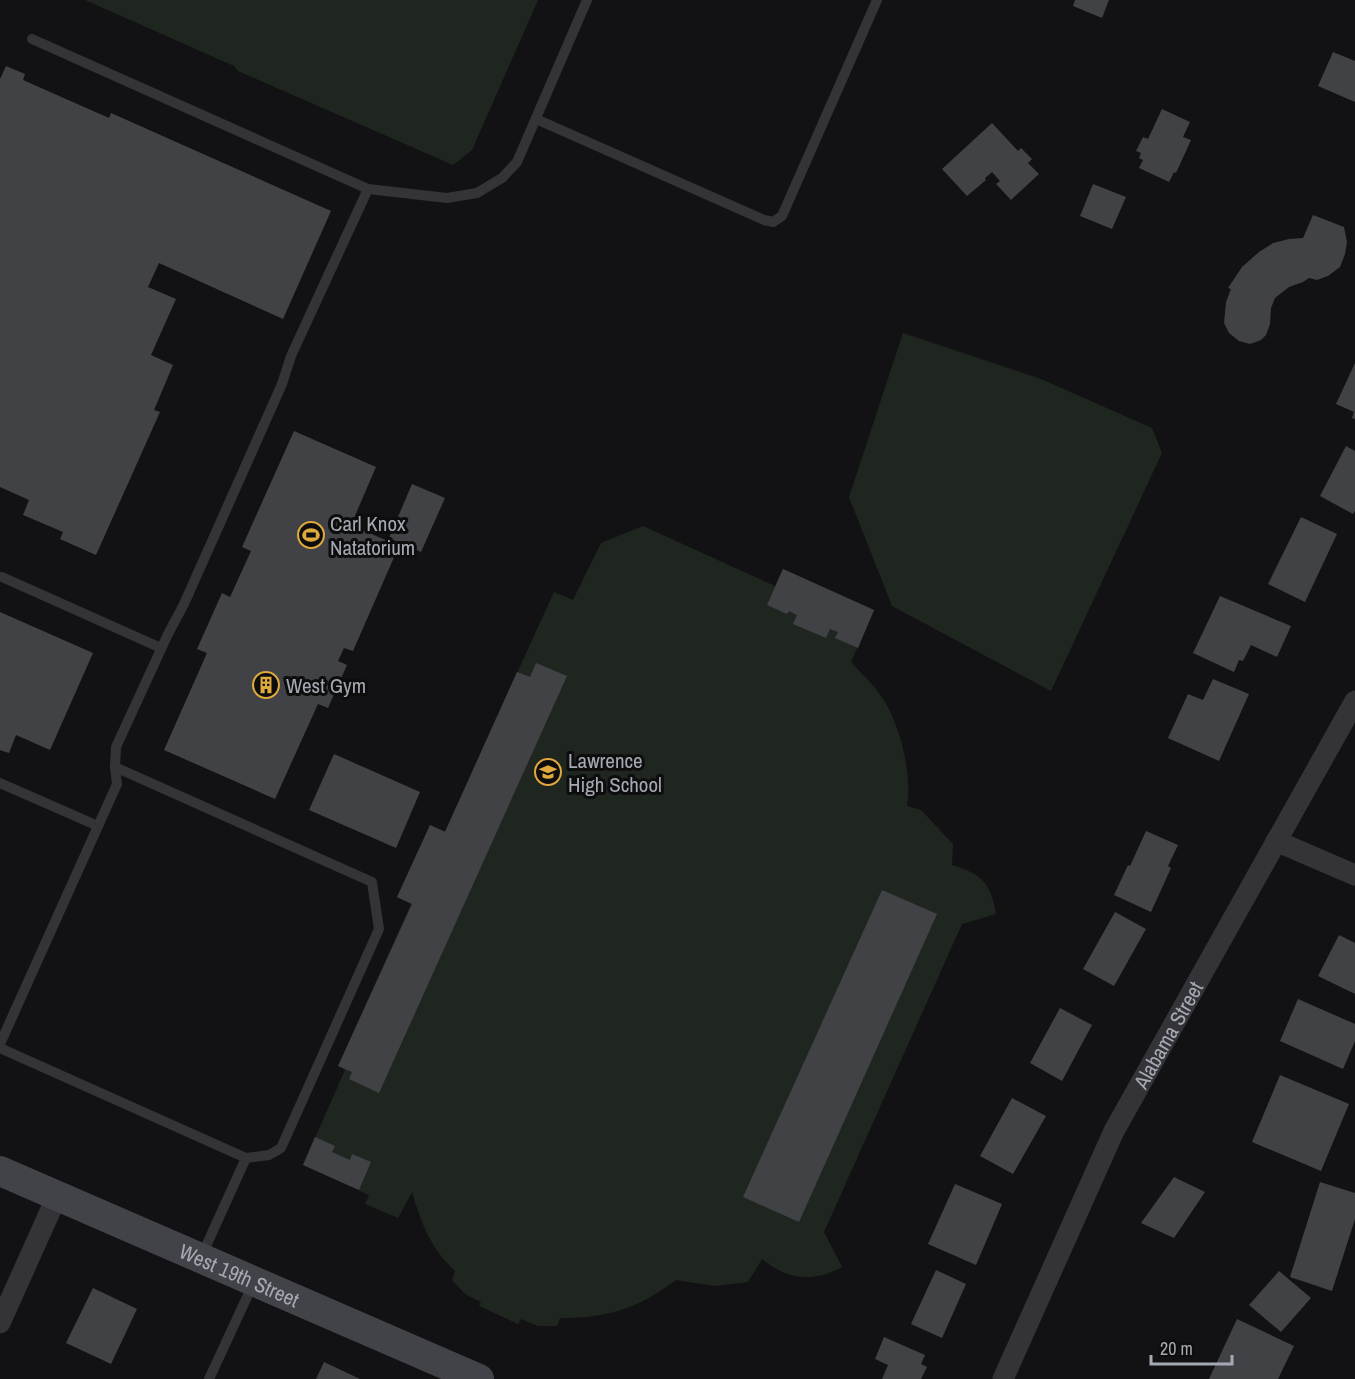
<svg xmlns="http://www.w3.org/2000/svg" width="1355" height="1379" font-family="'Archivo Narrow',sans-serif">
	<rect width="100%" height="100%" fill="#121214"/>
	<g fill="#1f2620">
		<path d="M85 0H538L472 150 453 165 238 71 234 66Z"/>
		<path d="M903 333 1041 379 1152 428 1162 453 1051 691 892 606 849 497Z"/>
		<path d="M643 526 775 586 783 569 874 610 851 662C863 675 876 687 885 702 901 729 912 774 907 806L921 810 953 844 952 865C982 874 991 883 996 914L962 924 824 1232 842 1267C812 1283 788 1280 762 1259L748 1282 714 1286 676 1280C637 1309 608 1318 560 1318L557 1326H538L521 1319 518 1324 479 1306 481 1302 465 1294 452 1280 455 1271C430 1247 422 1225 412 1192L398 1218 365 1204 369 1195 303 1165 345 1070 338 1066 411 904 397 897 430 825 445 831 554 592 573 600 601 543Z"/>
	</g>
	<g fill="#414246">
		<path d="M1075 0H1109L1102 18 1073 6Z"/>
		<path d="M1333 52 1355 61V102L1318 86Z"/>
		<path d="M6 66 25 74 23 80 109 118 111 113 331 211 283 319 159 263 148 287 176 299 151 355 173 365 154 410 160 412 96 555 60 539 63 532 23 515 29 500 0 487V79Z"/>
		<path d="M1162 109 1190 122 1183 137 1191 140 1176 173 1174 172 1169 182 1139 168 1143 160 1139 158 1141 153 1136 151 1143 137 1148 139Z"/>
		<path d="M992 123 1018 151 1021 148 1032 159 1028 163 1039 174 1011 200 996 184 1000 181 992 172 985 178 986 180 967 196 942 169Z"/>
		<path d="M1093 184 1126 197 1112 229 1080 216Z"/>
		<path d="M1313 215 1344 227 1347 242 1345 254 1340 267 1328 276 1317 280 1309 278 1303 282 1289 287 1275 298 1271 308 1270 324 1266 335 1261 340 1250 344 1239 341 1229 333 1224 323 1226 302 1231 289 1228 288 1242 267 1259 252 1273 243 1289 239 1303 238Z"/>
		<path d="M1355 363V419L1352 418 1354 412 1336 404Z"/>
		<path d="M294 431 376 467 351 525 399 546 353 651 344 648 338 661 347 665 328 708 318 704 275 799 164 750 207 653 197 649 222 593 230 597 251 551 242 547Z"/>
		<path d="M1346 446 1355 451V511L1353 514 1320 496Z"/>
		<path d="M412 484 445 498 421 552 389 538Z"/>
		<path d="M1301 517 1337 534 1305 602 1268 584Z"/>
		<path d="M783 569 874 610 858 648 835 638 838 632 830 629 826 638 793 624 797 615 789 611 787 614 767 605Z"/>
		<path d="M1220 596 1291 626 1277 657 1251 645 1243 661 1239 660 1234 672 1193 653Z"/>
		<path d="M0 612 93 653 50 750 16 735 9 753 0 750Z"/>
		<path d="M536 663 567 676 379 1093 349 1079 352 1072 338 1066 412 904 397 897 430 825 445 832 517 672 530 677Z"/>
		<path d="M1213 679 1249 694 1219 761 1168 738 1188 694 1203 700Z"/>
		<path d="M334 754 420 792 396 848 309 810Z"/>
		<path d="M1146 831 1178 845 1168 866 1171 868 1151 912 1114 895 1128 865 1130 866Z"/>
		<path d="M882 890 937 914 799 1222 743 1197Z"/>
		<path d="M1115 912 1146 929 1114 986 1083 969Z"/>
		<path d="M1339 935 1355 943V994L1318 976Z"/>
		<path d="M1298 999 1355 1024V1041L1343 1069 1280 1041Z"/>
		<path d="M1060 1008 1092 1025 1062 1081 1030 1063Z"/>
		<path d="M1280 1075 1349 1104 1321 1171 1252 1142Z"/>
		<path d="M1012 1098 1046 1116 1013 1174 980 1156Z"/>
		<path d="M315 1137 335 1146 332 1152 350 1160 352 1154 371 1162 359 1190 303 1165Z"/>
		<path d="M1174 1177 1205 1192 1174 1238 1141 1223Z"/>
		<path d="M1320 1182 1355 1193V1219L1332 1291 1290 1277Z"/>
		<path d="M955 1184 1002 1204 976 1265 928 1244Z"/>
		<path d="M936 1270 966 1284 942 1338 911 1324Z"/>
		<path d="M1279 1271 1311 1298 1281 1332 1249 1305Z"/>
		<path d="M93 1288 137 1309 111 1364 66 1343Z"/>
		<path d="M1237 1319 1294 1346 1278 1379H1209Z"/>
		<path d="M884 1337 925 1355 921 1364 927 1367 921 1379H882L888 1365 875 1359Z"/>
		<path d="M324 1362 360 1379H316Z"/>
	</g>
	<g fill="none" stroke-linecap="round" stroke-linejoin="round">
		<g stroke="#343438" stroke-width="10">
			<path d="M32 39 368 189 447 198 477 193 502 178 517 162 587 0"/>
			<path d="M536 119 764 220 773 222 782 216 877 0"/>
			<path d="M2 577 161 648"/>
			<path d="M115 767 372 882 379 929 281 1148 269 1155 246 1158 202 1255"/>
			<path d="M0 783 98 826"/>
			<path d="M0 1044 117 784 115 767 116 747 168 634 184 604 282 384 291 356 368 189"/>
			<path d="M0 1048 246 1158"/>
			<path d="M209 1379 253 1284"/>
		</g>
		<g stroke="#343438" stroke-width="21">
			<path d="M1276 841 1355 875"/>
			<path d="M0 1323 57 1196"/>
			<path id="s1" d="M1003 1379 1114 1131 1355 701"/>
		</g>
		<path stroke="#424348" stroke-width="30" id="s2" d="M0 1171 479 1379"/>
	</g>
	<defs>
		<symbol id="stadium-ring" viewBox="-11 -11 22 22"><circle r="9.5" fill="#0d0d0e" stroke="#dfa93e" stroke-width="1.5"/><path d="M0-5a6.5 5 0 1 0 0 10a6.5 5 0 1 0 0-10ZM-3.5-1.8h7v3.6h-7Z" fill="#dfa93e"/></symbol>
		<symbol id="building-ring" viewBox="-11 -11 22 22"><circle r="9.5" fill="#0d0d0e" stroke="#dfa93e" stroke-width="1.5"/><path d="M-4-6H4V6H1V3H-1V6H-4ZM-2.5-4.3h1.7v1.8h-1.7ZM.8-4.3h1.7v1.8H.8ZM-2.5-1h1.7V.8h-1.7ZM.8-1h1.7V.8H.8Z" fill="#dfa93e"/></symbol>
		<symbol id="school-ring" viewBox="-11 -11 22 22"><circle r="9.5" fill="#0d0d0e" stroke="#dfa93e" stroke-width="1.5"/><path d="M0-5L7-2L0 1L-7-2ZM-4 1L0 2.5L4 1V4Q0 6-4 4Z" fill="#dfa93e"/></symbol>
	</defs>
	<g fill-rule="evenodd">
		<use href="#stadium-ring" x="296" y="520" width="30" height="30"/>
		<use href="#building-ring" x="251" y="670" width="30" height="30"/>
		<use href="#school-ring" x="533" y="757" width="30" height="30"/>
	</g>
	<g text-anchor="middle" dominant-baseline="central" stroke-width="6" stroke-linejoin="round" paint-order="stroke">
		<g font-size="21" fill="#a5a9b3" stroke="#0d0d0e" text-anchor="start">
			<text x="330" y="523">Carl Knox<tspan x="330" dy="24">Natatorium</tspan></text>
			<text x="286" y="685">West Gym</text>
			<text x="568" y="760">Lawrence<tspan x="568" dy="24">High School</tspan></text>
		</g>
		<g font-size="21" fill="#a5a9b3" stroke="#0d0d0e">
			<text stroke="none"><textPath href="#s1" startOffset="382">Alabama Street</textPath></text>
			<text stroke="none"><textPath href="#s2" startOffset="261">West 19th Street</textPath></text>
		</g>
	</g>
	<path d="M1151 1355v9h81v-9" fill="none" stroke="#a5a9b3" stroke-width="3"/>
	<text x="1160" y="1355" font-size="18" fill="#a5a9b3" stroke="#0d0d0e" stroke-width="4.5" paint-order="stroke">20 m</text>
</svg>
